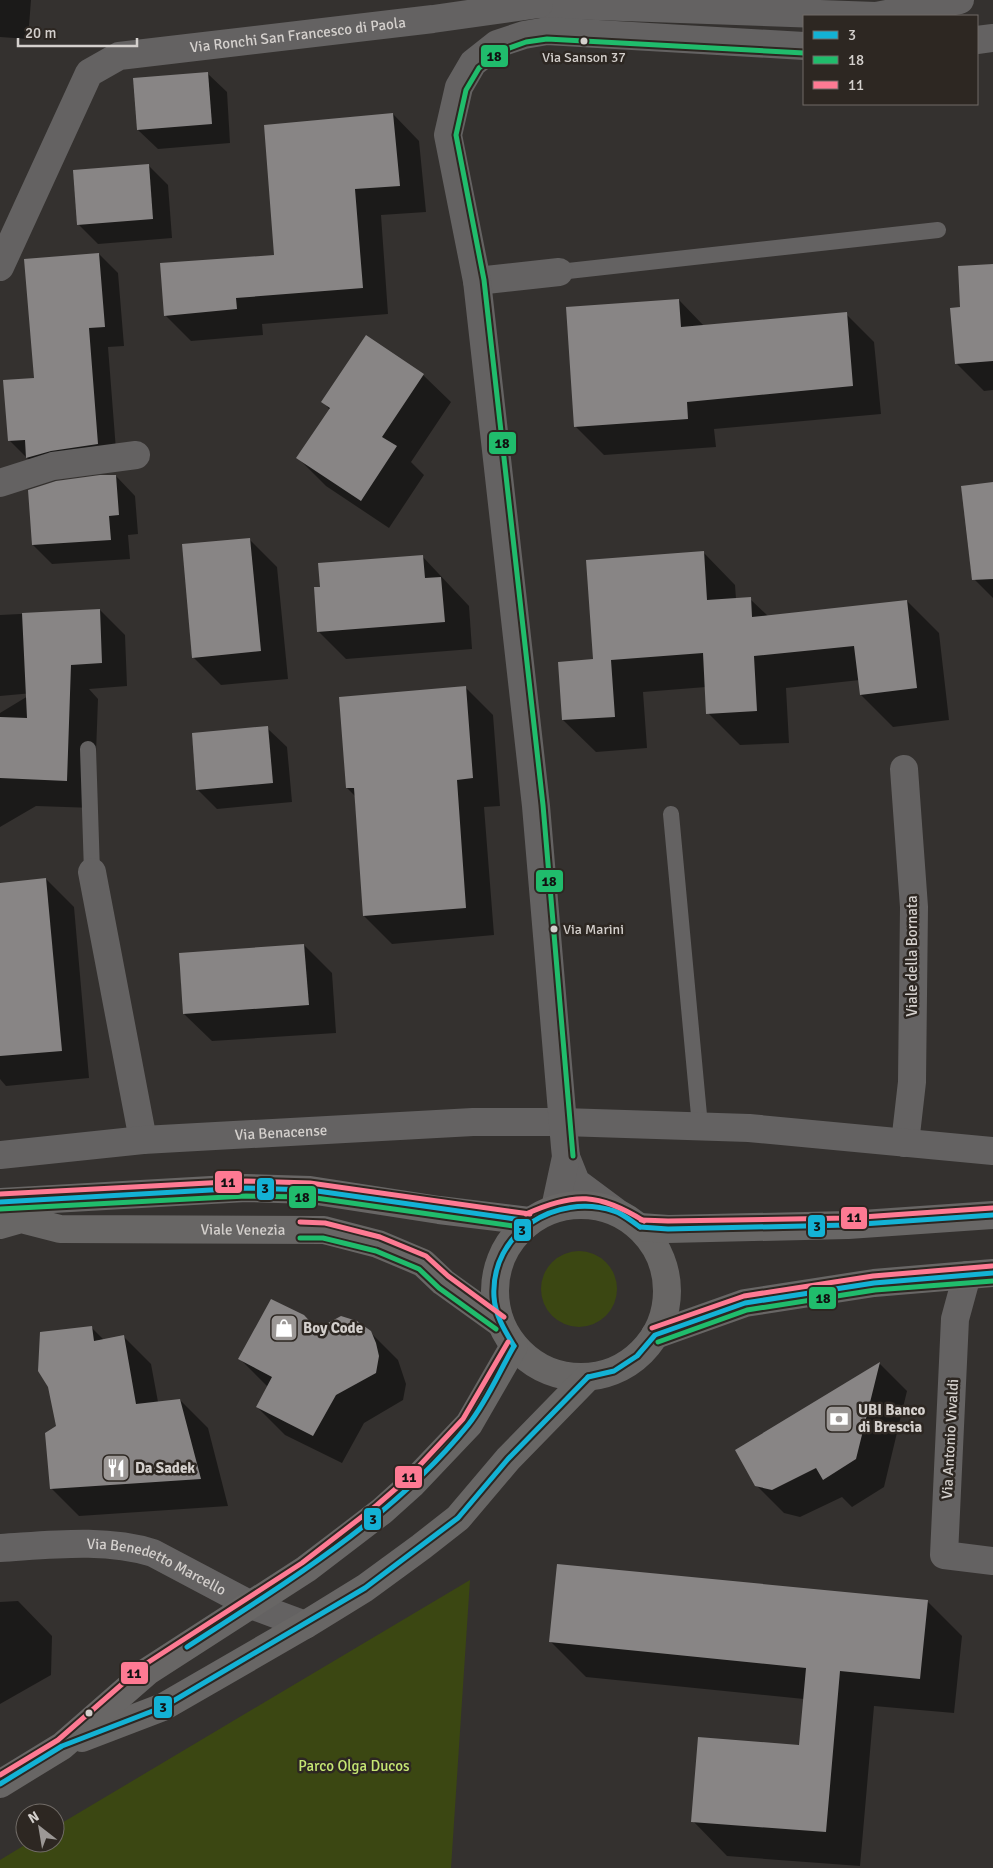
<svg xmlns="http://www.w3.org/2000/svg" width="993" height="1868" font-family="Signika,sans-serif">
	<rect width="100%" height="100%" fill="#34312f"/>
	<g fill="#3b4712">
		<circle cx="579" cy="1289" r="38"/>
		<path d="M470 1580 451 1868H0V1860L28 1843H55V1827Z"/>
	</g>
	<g fill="#0007">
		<path d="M0 0H31L28 39 0 37Z"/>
		<path d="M207 73 227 92 230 143 158 149 138 130Z"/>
		<path d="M393 114 419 141 426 212 381 215 388 314 262 324 263 335 191 341 165 315 275 256Z"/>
		<path d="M148 165 168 185 172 238 98 244 78 224Z"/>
		<path d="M99 254 118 273 124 346 108 347 117 463 46 477 9 440Z"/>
		<path d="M993 265V390L984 391 956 363 962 308Z"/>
		<path d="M679 300 705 327 846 314 874 342 881 414 714 429 716 447 604 455 576 427Z"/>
		<path d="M423 375 451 402 411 462 424 475 389 528 326 486 298 458 330 410 323 402Z"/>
		<path d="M116 476 135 496 138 534 128 535 130 559 52 564 33 545Z"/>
		<path d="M993 483V598L973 578Z"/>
		<path d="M249 539 277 567 288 679 221 685 193 657Z"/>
		<path d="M703 552 735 585 736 599H750L768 616 907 601 939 633 949 720 893 727 861 695 860 680 786 688 789 743 740 745 708 713 706 687 643 692 647 748 596 752 563 720 594 660Z"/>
		<path d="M422 556 469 606 472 649 346 659 318 631Z"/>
		<path d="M100 610 125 635 127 686 89 689 98 699 94 808 36 806 0 827V713L33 693 0 696V615Z"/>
		<path d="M465 687 493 715 500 806 484 807 494 935 392 944 364 916 355 796 347 788Z"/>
		<path d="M267 728 287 747 292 802 217 809 198 790Z"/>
		<path d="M46 879 74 907 89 1078 6 1086 0 1079V884Z"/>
		<path d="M304 945 332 973 336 1033 212 1041 184 1014Z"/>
		<path d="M92 1328 104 1340 123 1336 151 1364 158 1402 180 1400 208 1428 228 1506 79 1516 51 1488 57 1427Z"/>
		<path d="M370 1332 398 1360 406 1384 403 1400 364 1423 342 1463 285 1435 257 1407 268 1387 240 1359Z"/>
		<path d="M880 1364 907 1391 884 1487 852 1507 842 1497 800 1517 784 1513 756 1485 736 1451Z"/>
		<path d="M18 1601 52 1636 51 1675 0 1704V1602Z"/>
		<path d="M927 1601 962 1636 954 1713 874 1706 860 1866 727 1856 693 1821 800 1746 804 1699 586 1677 551 1642Z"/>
	</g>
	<g fill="#888585">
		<path d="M208 72 212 124 137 130 133 78Z"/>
		<path d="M393 113 400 186 355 189 363 288 236 298 237 309 164 316 160 263 274 255 264 125Z"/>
		<path d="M149 164 153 219 77 225 73 170Z"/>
		<path d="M99 253 105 327 89 328 98 444 51 451 26 458 25 440 8 441 3 380 34 378 24 259Z"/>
		<path d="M993 264V361L955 364 950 308 960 307 958 266Z"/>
		<path d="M679 299 681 327 847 312 853 386 687 402 688 419 574 427 566 307Z"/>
		<path d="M366 335 424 374 382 437 397 446 361 501 296 458 330 408 321 402Z"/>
		<path d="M100 475H116L119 515 109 516 111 540 32 545 28 490 56 481Z"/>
		<path d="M993 482V579L972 580 961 486Z"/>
		<path d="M250 538 261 651 192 658 182 544Z"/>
		<path d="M704 551 707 600 751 597 752 617 907 600 917 688 860 695 854 646 754 656 757 711 706 714 703 653 611 660 615 717 562 720 558 662 593 659 586 560Z"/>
		<path d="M423 555 425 578 441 577 445 622 317 632 314 587H320L318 563Z"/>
		<path d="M100 609 102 663 71 665 67 781 0 778V717L27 718 22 613Z"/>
		<path d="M466 686 473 778 457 780 466 908 363 916 354 788H346L339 697Z"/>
		<path d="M268 726 273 783 196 790 192 733Z"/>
		<path d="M46 878 62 1051 0 1056V883Z"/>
		<path d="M304 944 309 1005 183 1014 179 953Z"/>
		<path d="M271 1299 304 1315 317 1329 341 1316 357 1321 371 1331 376 1343 379 1356 376 1373 336 1395 313 1436 256 1407 272 1377 238 1359Z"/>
		<path d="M92 1326 94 1341 124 1335 136 1404 180 1399 201 1479 50 1489 45 1433 56 1426 48 1387 38 1371 40 1332Z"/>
		<path d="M880 1362 856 1459 823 1480 816 1468 772 1490 755 1486 735 1450Z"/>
		<path d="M557 1564 928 1600 920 1679 840 1671 826 1832 691 1822 698 1737 799 1745 806 1668 549 1642Z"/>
	</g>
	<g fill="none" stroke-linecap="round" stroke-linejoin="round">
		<g stroke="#646262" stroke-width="16">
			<path d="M559 272 938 230"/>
			<path d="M88 749 92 872"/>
			<path d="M671 814 700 1126"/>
		</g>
		<g stroke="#646262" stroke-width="28">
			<path d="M539 4 876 16 960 0"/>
			<path d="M977 40 993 38"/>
			<path id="s1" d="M0 267 89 73 119 56 433 19 539 4V0"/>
			<path d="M477 281 559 272"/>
			<path d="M0 483 53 466 136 455"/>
			<path d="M904 769 914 907 912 1082 905 1143"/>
			<path d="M92 872 143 1140"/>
			<path id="s2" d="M0 1155 143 1140 473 1122H563L749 1128 993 1151"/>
			<path d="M566 1157 576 1182 615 1211"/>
			<path d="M555 1208 566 1157 565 1147 536 806 477 281 448 135 459 87 473 63 497 44 524 35 547 31 804 46"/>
			<path d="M967 1275 955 1319 944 1555 993 1561"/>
			<path id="s3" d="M0 1548C50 1545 105 1538 153 1553L251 1605 305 1625"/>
		</g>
		<g stroke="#686665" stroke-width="28">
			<path d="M0 1202 246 1188 310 1190 439 1210 529 1221"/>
			<circle cx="581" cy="1291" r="86"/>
			<path id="s4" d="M0 1225 21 1219 60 1229 324 1230 378 1244 423 1263 443 1282 500 1323"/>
			<path d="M640 1227 668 1229 848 1225 993 1215"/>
			<path d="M655 1335 745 1303 874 1283 993 1273"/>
			<path d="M82 1738 163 1707 305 1625 365 1588 421 1547 458 1518 508 1459 588 1377"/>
			<path d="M0 1784 62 1746 148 1671 306 1569 382 1511 412 1484 469 1424 514 1346"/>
		</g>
		<defs>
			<g id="bus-1">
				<path d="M0 1202 246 1188 310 1190 529 1221"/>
				<path d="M640 1227 668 1229 848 1225 993 1215"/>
				<path d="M514 1346C505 1331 495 1315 494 1297 490 1233 556 1192 614 1211 624 1214 632 1222 640 1227"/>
				<path d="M588 1377 614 1371 637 1356 655 1335 745 1303 874 1283 993 1273"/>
				<path d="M187 1647C287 1582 393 1518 468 1425 487 1401 499 1372 514 1346"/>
				<path d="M0 1784 62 1746 163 1707 365 1588 458 1518 508 1459 588 1377"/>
			</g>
			<g id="bus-2">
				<path d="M573 1156 543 805 484 280 456 135 466 90 479 68 501 51 526 42 547 39 804 53"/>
				<path d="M0 1209 246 1196 309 1197 528 1228"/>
				<path d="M300 1238H323L376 1251 419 1269 439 1288 496 1329"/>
				<path d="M658 1342 747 1310 875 1290 993 1281"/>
			</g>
			<g id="bus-3">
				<path d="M0 1194 246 1181 310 1183 530 1214"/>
				<path d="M526 1214C574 1192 599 1193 644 1221"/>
				<path d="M641 1220 668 1221 848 1218 992 1208"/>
				<path d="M300 1222 325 1223 380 1237 426 1256 448 1276 504 1317"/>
				<path d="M652 1328 744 1296 873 1276 992 1266"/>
				<path d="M0 1775 58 1740 144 1665 302 1563 377 1505 407 1479 463 1419 508 1342"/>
			</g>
		</defs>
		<use href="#bus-1" stroke="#2d2722" stroke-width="9"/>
		<use href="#bus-2" stroke="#2d2722" stroke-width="9"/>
		<use href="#bus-3" stroke="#2d2722" stroke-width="9"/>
		<use href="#bus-1" stroke="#13b2d5" stroke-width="5"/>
		<use href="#bus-2" stroke="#20bc6c" stroke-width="5"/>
		<use href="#bus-3" stroke="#fe7a93" stroke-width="5"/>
	</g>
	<defs>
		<symbol id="shop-square" viewBox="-11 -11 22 22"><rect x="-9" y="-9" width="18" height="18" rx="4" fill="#9c9896" stroke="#2d2722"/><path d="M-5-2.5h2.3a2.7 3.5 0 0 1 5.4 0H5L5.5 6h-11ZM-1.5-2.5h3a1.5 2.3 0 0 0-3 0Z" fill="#fff"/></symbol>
		<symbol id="bank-square" viewBox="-11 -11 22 22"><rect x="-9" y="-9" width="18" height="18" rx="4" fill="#9c9896" stroke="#2d2722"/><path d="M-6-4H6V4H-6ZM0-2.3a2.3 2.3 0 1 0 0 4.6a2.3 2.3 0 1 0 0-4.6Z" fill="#fff"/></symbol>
		<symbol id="restaurant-square" viewBox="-11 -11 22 22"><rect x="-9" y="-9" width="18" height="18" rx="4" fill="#9c9896" stroke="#2d2722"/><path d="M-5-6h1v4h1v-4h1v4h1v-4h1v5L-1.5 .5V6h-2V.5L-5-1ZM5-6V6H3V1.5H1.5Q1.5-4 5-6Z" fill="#fff"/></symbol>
	</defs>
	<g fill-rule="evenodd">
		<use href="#shop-square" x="268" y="1312" width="32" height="32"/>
		<use href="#bank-square" x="823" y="1403" width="32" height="32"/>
		<use href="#restaurant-square" x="100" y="1452" width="32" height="32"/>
	</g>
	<g fill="#d4d0cd" stroke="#2d2722" stroke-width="2">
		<circle cx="584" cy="41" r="4.5"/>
		<circle cx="554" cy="929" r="4.5"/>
		<circle cx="89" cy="1713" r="4.5"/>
	</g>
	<g text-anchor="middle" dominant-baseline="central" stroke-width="5" stroke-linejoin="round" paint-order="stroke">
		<g font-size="14" fill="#d4d0cd" stroke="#2d2722">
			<text x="584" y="57">Via Sanson 37</text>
			<text x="563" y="929" text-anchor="start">Via Marini</text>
		</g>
		<g font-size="15" fill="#d4d0cd" stroke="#2d2722">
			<text stroke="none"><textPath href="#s1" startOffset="428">Via Ronchi San Francesco di Paola</textPath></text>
			<text transform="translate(912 956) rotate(-90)">Viale della Bornata</text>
			<text stroke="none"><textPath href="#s2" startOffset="282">Via Benacense</textPath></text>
			<text stroke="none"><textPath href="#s4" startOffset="245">Viale Venezia</textPath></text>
			<text transform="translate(950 1439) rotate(-87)">Via Antonio Vivaldi</text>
			<text stroke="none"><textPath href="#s3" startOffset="161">Via Benedetto Marcello</textPath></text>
		</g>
		<g font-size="15" font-weight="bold" fill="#d4d0cd" stroke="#2d2722" text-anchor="start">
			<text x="303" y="1328">Boy Code</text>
			<text x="858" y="1410">UBI Banco<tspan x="858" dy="17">di Brescia</tspan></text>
			<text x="135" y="1468">Da Sadek</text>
		</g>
		<g font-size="15" fill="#c6e673" stroke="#2d2722">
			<text x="354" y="1766">Parco Olga Ducos</text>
		</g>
	</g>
	<g stroke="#2d2722" stroke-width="2">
		<rect x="480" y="44" width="29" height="24" rx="5" fill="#20bc6c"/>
		<rect x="488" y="431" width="29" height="24" rx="5" fill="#20bc6c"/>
		<rect x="535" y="869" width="29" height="24" rx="5" fill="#20bc6c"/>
		<rect x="214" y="1170" width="29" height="24" rx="5" fill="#fe7a93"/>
		<rect x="256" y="1177" width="19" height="24" rx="5" fill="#13b2d5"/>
		<rect x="288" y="1185" width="29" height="24" rx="5" fill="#20bc6c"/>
		<rect x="840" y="1206" width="28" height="24" rx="5" fill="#fe7a93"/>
		<rect x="807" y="1214" width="19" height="24" rx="5" fill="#13b2d5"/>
		<rect x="513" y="1218" width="19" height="24" rx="5" fill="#13b2d5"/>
		<rect x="808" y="1286" width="29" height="24" rx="5" fill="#20bc6c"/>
		<rect x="394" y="1465" width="29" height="24" rx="5" fill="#fe7a93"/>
		<rect x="363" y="1507" width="19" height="24" rx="5" fill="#13b2d5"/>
		<rect x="120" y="1661" width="29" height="24" rx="5" fill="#fe7a93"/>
		<rect x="153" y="1695" width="20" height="24" rx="5" fill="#13b2d5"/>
	</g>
	<g font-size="14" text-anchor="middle" font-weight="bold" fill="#111">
		<text x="494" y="61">18</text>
		<text x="502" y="448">18</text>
		<text x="549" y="886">18</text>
		<text x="228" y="1187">11</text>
		<text x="265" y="1193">3</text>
		<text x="302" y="1202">18</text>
		<text x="854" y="1222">11</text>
		<text x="817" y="1231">3</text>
		<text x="522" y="1235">3</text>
		<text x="823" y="1303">18</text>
		<text x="409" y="1482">11</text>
		<text x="373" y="1524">3</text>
		<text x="134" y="1678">11</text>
		<text x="163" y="1712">3</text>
	</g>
	<rect x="803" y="15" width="175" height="90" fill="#2d2722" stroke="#706b66"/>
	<rect x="813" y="31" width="25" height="8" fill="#13b2d5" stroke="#706b66"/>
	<text x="848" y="40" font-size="15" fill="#d4d0cd">3</text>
	<rect x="813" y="56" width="25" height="8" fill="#20bc6c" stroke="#706b66"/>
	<text x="848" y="65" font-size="15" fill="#d4d0cd">18</text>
	<rect x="813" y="81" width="25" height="8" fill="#fe7a93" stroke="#706b66"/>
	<text x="848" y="90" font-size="15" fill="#d4d0cd">11</text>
	<g transform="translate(40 1828) rotate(329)"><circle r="24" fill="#2d2722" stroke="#706b66"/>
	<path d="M0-4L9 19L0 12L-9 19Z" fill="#9c9896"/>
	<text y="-8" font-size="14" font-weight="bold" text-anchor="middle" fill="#d4d0cd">N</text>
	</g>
	<path d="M18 38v8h119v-8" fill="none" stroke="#d4d0cd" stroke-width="2.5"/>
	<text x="25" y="38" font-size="15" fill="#d4d0cd" stroke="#2d2722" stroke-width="4" paint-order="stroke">20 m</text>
</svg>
